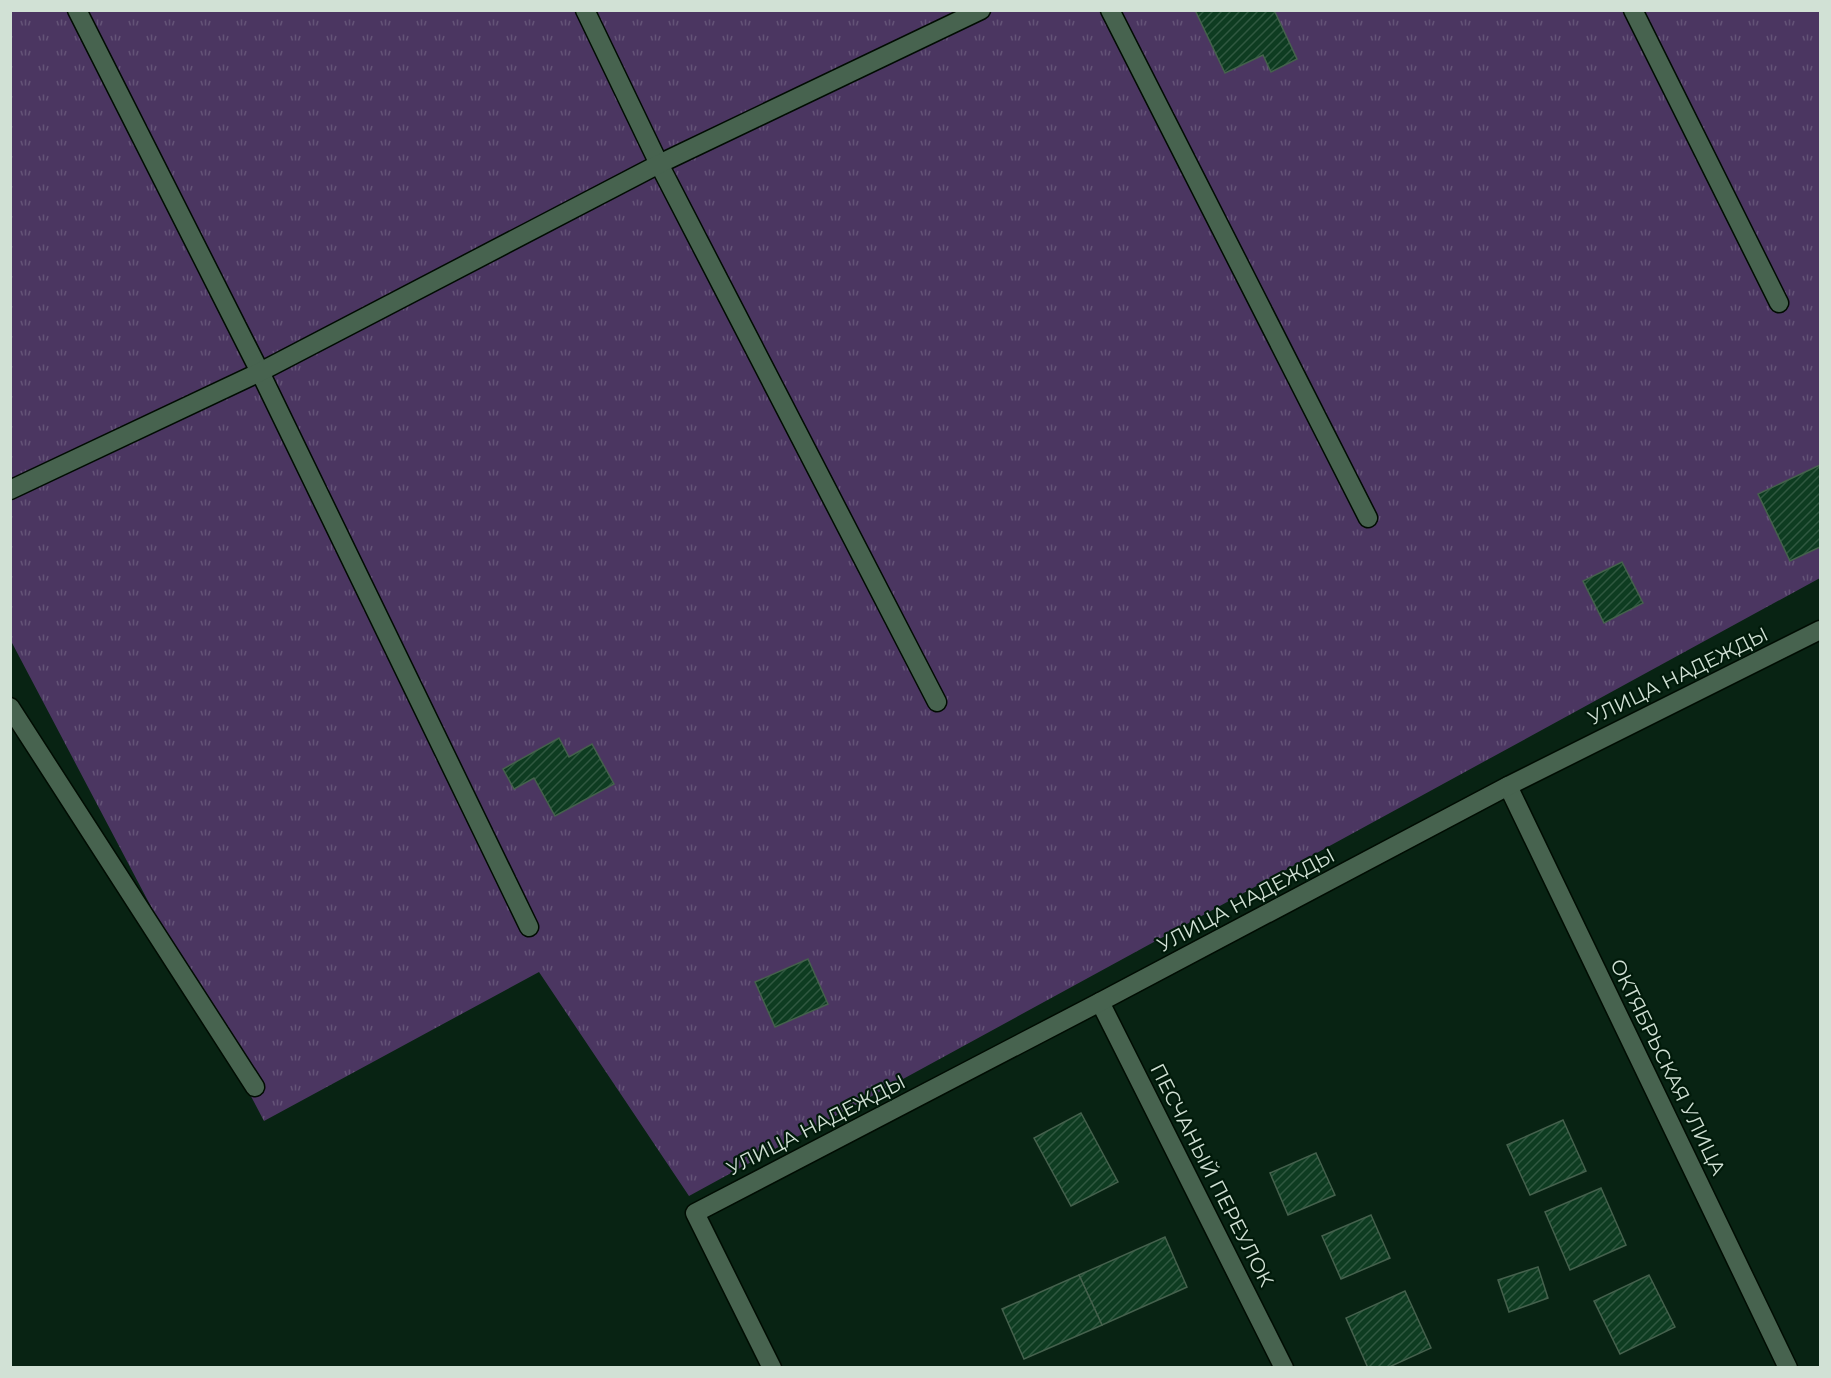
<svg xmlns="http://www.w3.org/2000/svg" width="1831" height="1378" font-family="Montserrat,sans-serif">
	<defs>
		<pattern id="grass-tufts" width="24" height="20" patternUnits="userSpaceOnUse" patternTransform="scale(1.5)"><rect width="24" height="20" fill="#4b3661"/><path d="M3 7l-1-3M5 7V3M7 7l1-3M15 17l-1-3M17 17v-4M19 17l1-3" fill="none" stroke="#645377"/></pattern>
		<pattern id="building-hatch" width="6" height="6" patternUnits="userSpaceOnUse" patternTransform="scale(1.5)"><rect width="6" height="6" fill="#0e3c21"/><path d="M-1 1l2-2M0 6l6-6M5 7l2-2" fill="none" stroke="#305840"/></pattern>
	</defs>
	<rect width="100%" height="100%" fill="#082313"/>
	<path fill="url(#grass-tufts)" d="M10 11H1820V578L689 1196 539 972 264 1121 11 641Z"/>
	<g fill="url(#building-hatch)" stroke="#45614d" stroke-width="1.5">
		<path d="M1195 10H1274L1297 59 1271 72 1263 55 1225 73Z"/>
		<path d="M1820 465V547L1790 561 1758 494Z"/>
		<path d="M1622 562 1643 603 1604 623 1583 581Z"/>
		<path d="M559 738 569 757 592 744 614 784 555 816 534 778 514 789 503 769Z"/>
		<path d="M808 959 828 1004 775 1027 755 982Z"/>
		<path d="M1081 1113 1118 1182 1071 1206 1034 1138Z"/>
		<path d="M1563 1120 1586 1171 1530 1195 1507 1145Z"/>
		<path d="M1316 1153 1335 1195 1288 1215 1270 1173Z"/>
		<path d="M1601 1188 1626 1245 1570 1270 1545 1212Z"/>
		<path d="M1371 1215 1390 1258 1341 1279 1322 1236Z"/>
		<path d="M1165 1237 1187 1287 1102 1325 1079 1275Z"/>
		<path d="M1538 1267 1548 1298 1509 1312 1498 1280Z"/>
		<path d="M1079 1275 1102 1325 1024 1359 1002 1309Z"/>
		<path d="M1649 1275 1675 1327 1620 1354 1594 1301Z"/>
		<path d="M1405 1291 1431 1348 1387 1368H1368L1346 1318Z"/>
	</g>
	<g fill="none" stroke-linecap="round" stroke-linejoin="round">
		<defs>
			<g id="minor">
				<path d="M77 10 260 372 529 927"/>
				<path d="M585 10 659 164 937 702"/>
				<path d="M1110 10 1368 518"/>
				<path d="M1633 10 1779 303"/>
				<path d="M10 490 260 372 659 164 981 10"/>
				<path d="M10 707 255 1087"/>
				<path d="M1508 786 1788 1368"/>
				<path d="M1100 1002 1284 1368"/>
				<path d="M772 1368 695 1213 1100 1002 1508 786 1820 630"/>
			</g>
		</defs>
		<use href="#minor" stroke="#000c02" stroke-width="21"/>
		<use href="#minor" stroke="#47634f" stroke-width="18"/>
	</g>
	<g text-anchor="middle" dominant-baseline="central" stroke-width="4.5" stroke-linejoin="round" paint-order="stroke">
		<g font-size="20" fill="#d1e1d5" stroke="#011a0a">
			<text transform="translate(1678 676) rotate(-26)">УЛИЦА НАДЕЖДЫ</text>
			<text transform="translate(1246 900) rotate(-28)">УЛИЦА НАДЕЖДЫ</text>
			<text transform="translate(1668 1067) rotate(64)">ОКТЯБРЬСКАЯ УЛИЦА</text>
			<text transform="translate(816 1125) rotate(-27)">УЛИЦА НАДЕЖДЫ</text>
			<text transform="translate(1212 1175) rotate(63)">ПЕСЧАНЫЙ ПЕРЕУЛОК</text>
		</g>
	</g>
	<rect width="1831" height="1378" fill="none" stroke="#d1e1d5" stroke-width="24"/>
</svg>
